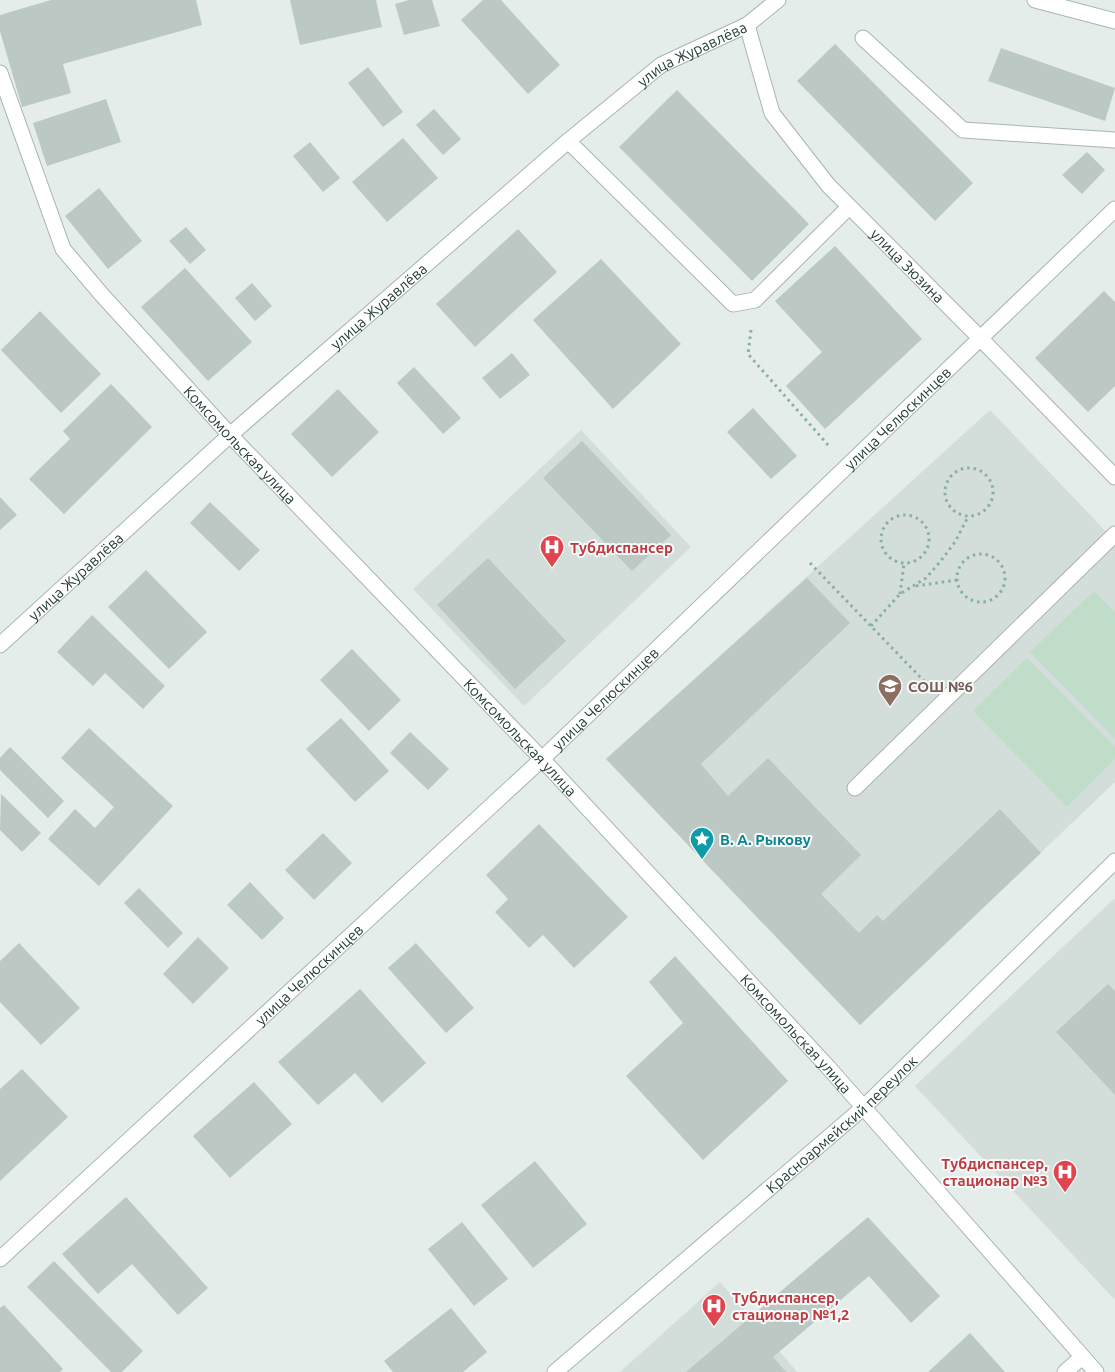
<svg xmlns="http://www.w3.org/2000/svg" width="1115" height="1372" font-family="Ubuntu,sans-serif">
	<rect width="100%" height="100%" fill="#e5edea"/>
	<g fill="#d3ddda">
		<path d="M990 410 1115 541V782L860 1025 606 759Z"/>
		<path d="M581 430 691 547 524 706 413 589Z"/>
		<path d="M1115 898V1300L915 1086Z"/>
		<path d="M720 1282 797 1372H620Z"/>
	</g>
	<g fill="#c0ddca">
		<path d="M1094 591 1115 612V739L1030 652Z"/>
		<path d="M1027 658 1115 747V759L1067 807 973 711Z"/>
	</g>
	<g fill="#bbc8c4">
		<path d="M51 0H196L202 25 63 64 71 93 22 107 0 31V15Z"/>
		<path d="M290 0H376L382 27 300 45Z"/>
		<path d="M409 0H432L440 26 404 35 395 4Z"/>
		<path d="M483 0H501L560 65 528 94 461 20Z"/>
		<path d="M835 44 973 183 935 221 797 81Z"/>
		<path d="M1001 48 1115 88 1105 121 988 81Z"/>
		<path d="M368 67 403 112 383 127 348 83Z"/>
		<path d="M677 90 809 224 752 281 619 147Z"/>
		<path d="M106 99 121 142 47 166 33 123Z"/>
		<path d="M434 109 461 139 443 155 416 125Z"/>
		<path d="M403 138 438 178 387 222 352 182Z"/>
		<path d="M310 142 340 178 323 192 293 156Z"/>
		<path d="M1087 152 1105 170 1082 194 1062 175Z"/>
		<path d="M99 188 142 241 108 269 65 216Z"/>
		<path d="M186 227 206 250 190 264 169 241Z"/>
		<path d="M518 229 557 272 475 347 436 304Z"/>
		<path d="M835 246 922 339 825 429 786 386 822 352 775 301Z"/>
		<path d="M601 259 681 344 613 409 533 320Z"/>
		<path d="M185 268 252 342 208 381 141 307Z"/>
		<path d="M252 283 272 306 255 321 235 298Z"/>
		<path d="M1104 291 1115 302V386L1088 412 1035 358Z"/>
		<path d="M40 311 101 374 61 413 1 350Z"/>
		<path d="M512 353 530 375 500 399 482 378Z"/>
		<path d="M414 367 461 418 443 434 397 383Z"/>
		<path d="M111 384 152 427 64 514 29 479 70 439 63 431Z"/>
		<path d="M338 389 379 432 332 477 291 434Z"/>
		<path d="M753 408 797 456 771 479 727 432Z"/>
		<path d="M582 441 671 535 632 571 543 478Z"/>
		<path d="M0 497 17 515 0 530Z"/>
		<path d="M210 502 260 550 239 571 190 523Z"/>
		<path d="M488 558 566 641 515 689 437 605Z"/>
		<path d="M146 570 207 632 169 669 108 607Z"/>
		<path d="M807 578 850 623 701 764 728 796 768 758 861 855 821 894 859 933 877 915 883 921 1000 809 1041 853 860 1025 606 759Z"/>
		<path d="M92 615 165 686 143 709 105 673 93 686 57 652Z"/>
		<path d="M352 649 401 700 369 731 320 680Z"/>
		<path d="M341 718 389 771 355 802 306 749Z"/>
		<path d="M89 728 173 806 99 886 48 839 75 809 95 828 114 807 61 758Z"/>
		<path d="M410 732 449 769 428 790 390 753Z"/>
		<path d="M10 747 64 801 48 818 0 770V758Z"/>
		<path d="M1 794 41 833 22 852 0 830Z"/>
		<path d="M539 824 628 917 574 968 543 935 529 948 495 912 508 899 486 875Z"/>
		<path d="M323 833 352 863 314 900 285 870Z"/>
		<path d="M250 882 284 918 262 940 227 905Z"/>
		<path d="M139 888 183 933 168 948 124 903Z"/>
		<path d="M198 937 229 968 193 1004 163 974Z"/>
		<path d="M19 943 80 1008 41 1045 0 1002V961Z"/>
		<path d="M416 943 474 1008 446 1033 388 968Z"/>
		<path d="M675 956 788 1081 703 1160 626 1076 683 1023 649 982Z"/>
		<path d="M1108 984 1115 991V1095L1056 1032Z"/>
		<path d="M360 989 426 1063 382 1103 355 1073 318 1105 278 1062Z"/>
		<path d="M22 1069 68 1117 0 1181V1089Z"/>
		<path d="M254 1082 292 1124 230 1178 193 1136Z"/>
		<path d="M535 1161 587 1224 533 1268 481 1205Z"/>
		<path d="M126 1197 208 1288 178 1315 132 1264 98 1294 62 1254Z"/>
		<path d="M868 1217 940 1296 911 1323 869 1276 773 1357 786 1372H686Z"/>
		<path d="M462 1222 508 1279 474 1306 428 1249Z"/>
		<path d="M54 1261 143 1351 122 1372H111L27 1287Z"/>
		<path d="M4 1305 63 1369 60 1372H0V1308Z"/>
		<path d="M451 1308 487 1352 463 1372H393L384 1361Z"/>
		<path d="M970 1333 1005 1372H928Z"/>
	</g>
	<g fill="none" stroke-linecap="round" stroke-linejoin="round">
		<defs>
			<g id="lane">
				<path d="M863 38 963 130 1115 140"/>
				<path d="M568 141 733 304 755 300 849 207"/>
				<path d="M855 788 1115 534"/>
				<path d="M1065 1372 1082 1357"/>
			</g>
			<g id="street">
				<path id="s1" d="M747 25 772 113 828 185 981 339 1115 477"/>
				<path id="s2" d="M0 73 63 249 102 295 230 435 542 759 828 1067 1096 1372"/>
				<path id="s3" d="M0 645 230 435 568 141 661 65 747 25 778 0"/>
				<path id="s4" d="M0 1259 542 759 1115 209"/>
				<path id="s5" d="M555 1372 864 1107 1115 861"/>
			</g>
			<path id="secondary" d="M1035 0 1115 21"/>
		</defs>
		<use href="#lane" stroke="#a8b5b2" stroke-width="17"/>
		<use href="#street" stroke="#a8b5b2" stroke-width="17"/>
		<use href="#secondary" stroke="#a4b8b3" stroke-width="17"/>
		<g stroke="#88afa6" stroke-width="3" stroke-dasharray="2.5 4" stroke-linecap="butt">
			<path d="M751 330 748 354 828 445"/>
			<circle cx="969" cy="492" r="24"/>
			<circle cx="905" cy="539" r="24"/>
			<circle cx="981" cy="578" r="24"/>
			<path d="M810 563 924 681"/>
			<path d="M916 586 957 580"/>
			<path d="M900 594 904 563"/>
			<path d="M871 626 900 594 926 578 940 562 955 542 968 517"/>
		</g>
		<use href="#lane" stroke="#fff" stroke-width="15"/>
		<use href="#street" stroke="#fff" stroke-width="15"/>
		<use href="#secondary" stroke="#fff" stroke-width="15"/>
	</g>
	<defs>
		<symbol id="hospital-pin" viewBox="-11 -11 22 30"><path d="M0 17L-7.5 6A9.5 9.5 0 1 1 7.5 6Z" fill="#e0444e" stroke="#f6faf8"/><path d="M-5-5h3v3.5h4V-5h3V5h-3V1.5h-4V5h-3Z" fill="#fff"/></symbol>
		<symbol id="school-pin" viewBox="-11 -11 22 30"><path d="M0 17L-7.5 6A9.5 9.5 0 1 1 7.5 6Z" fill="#8d6e63" stroke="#f6faf8"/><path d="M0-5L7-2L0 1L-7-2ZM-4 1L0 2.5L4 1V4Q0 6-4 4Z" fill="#fff"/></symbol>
		<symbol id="sight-pin" viewBox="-11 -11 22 30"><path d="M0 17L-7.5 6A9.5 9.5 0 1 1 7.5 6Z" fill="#0f9aa8" stroke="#f6faf8"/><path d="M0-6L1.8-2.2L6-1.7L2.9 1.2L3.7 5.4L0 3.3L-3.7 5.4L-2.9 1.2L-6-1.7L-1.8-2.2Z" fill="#fff"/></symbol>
	</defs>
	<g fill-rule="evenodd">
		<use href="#hospital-pin" x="538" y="533" width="28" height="38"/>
		<use href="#school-pin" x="876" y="672" width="28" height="38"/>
		<use href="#sight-pin" x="688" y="825" width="28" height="38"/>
		<use href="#hospital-pin" x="1051" y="1158" width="28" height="38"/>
		<use href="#hospital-pin" x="700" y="1292" width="28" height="38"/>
	</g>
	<g text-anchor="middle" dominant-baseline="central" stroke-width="4" stroke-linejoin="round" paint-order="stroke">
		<g font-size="15" fill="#253e3a" stroke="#f6faf8">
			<text stroke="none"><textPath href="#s3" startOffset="912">улица Журавлёва</textPath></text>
			<text stroke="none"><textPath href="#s1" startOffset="296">улица Зюзина</textPath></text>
			<text stroke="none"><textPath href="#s3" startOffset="508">улица Журавлёва</textPath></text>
			<text stroke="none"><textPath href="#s4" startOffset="1230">улица Челюскинцев</textPath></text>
			<text stroke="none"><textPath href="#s2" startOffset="451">Комсомольская улица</textPath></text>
			<text stroke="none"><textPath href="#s3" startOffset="102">улица Журавлёва</textPath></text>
			<text stroke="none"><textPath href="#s4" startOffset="825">улица Челюскинцев</textPath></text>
			<text stroke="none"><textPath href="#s2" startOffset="856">Комсомольская улица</textPath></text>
			<text stroke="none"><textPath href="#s4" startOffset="420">улица Челюскинцев</textPath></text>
			<text stroke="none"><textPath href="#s2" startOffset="1261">Комсомольская улица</textPath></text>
			<text stroke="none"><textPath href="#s5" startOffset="379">Красноармейский переулок</textPath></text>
		</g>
		<g font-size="15" font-weight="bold" fill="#be3a42" stroke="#f6faf8" text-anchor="start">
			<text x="570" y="547">Тубдиспансер</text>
			<text x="1048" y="1163" text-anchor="end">Тубдиспансер,<tspan x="1048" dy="17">стационар №3</tspan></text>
			<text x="732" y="1297">Тубдиспансер,<tspan x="732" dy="17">стационар №1,2</tspan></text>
		</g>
		<g font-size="15" font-weight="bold" fill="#785e54" stroke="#f6faf8" text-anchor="start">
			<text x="908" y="686">СОШ №6</text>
		</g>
		<g font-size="15" font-weight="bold" fill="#0d838f" stroke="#f6faf8" text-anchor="start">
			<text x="720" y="839">В. А. Рыкову</text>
		</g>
	</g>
</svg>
